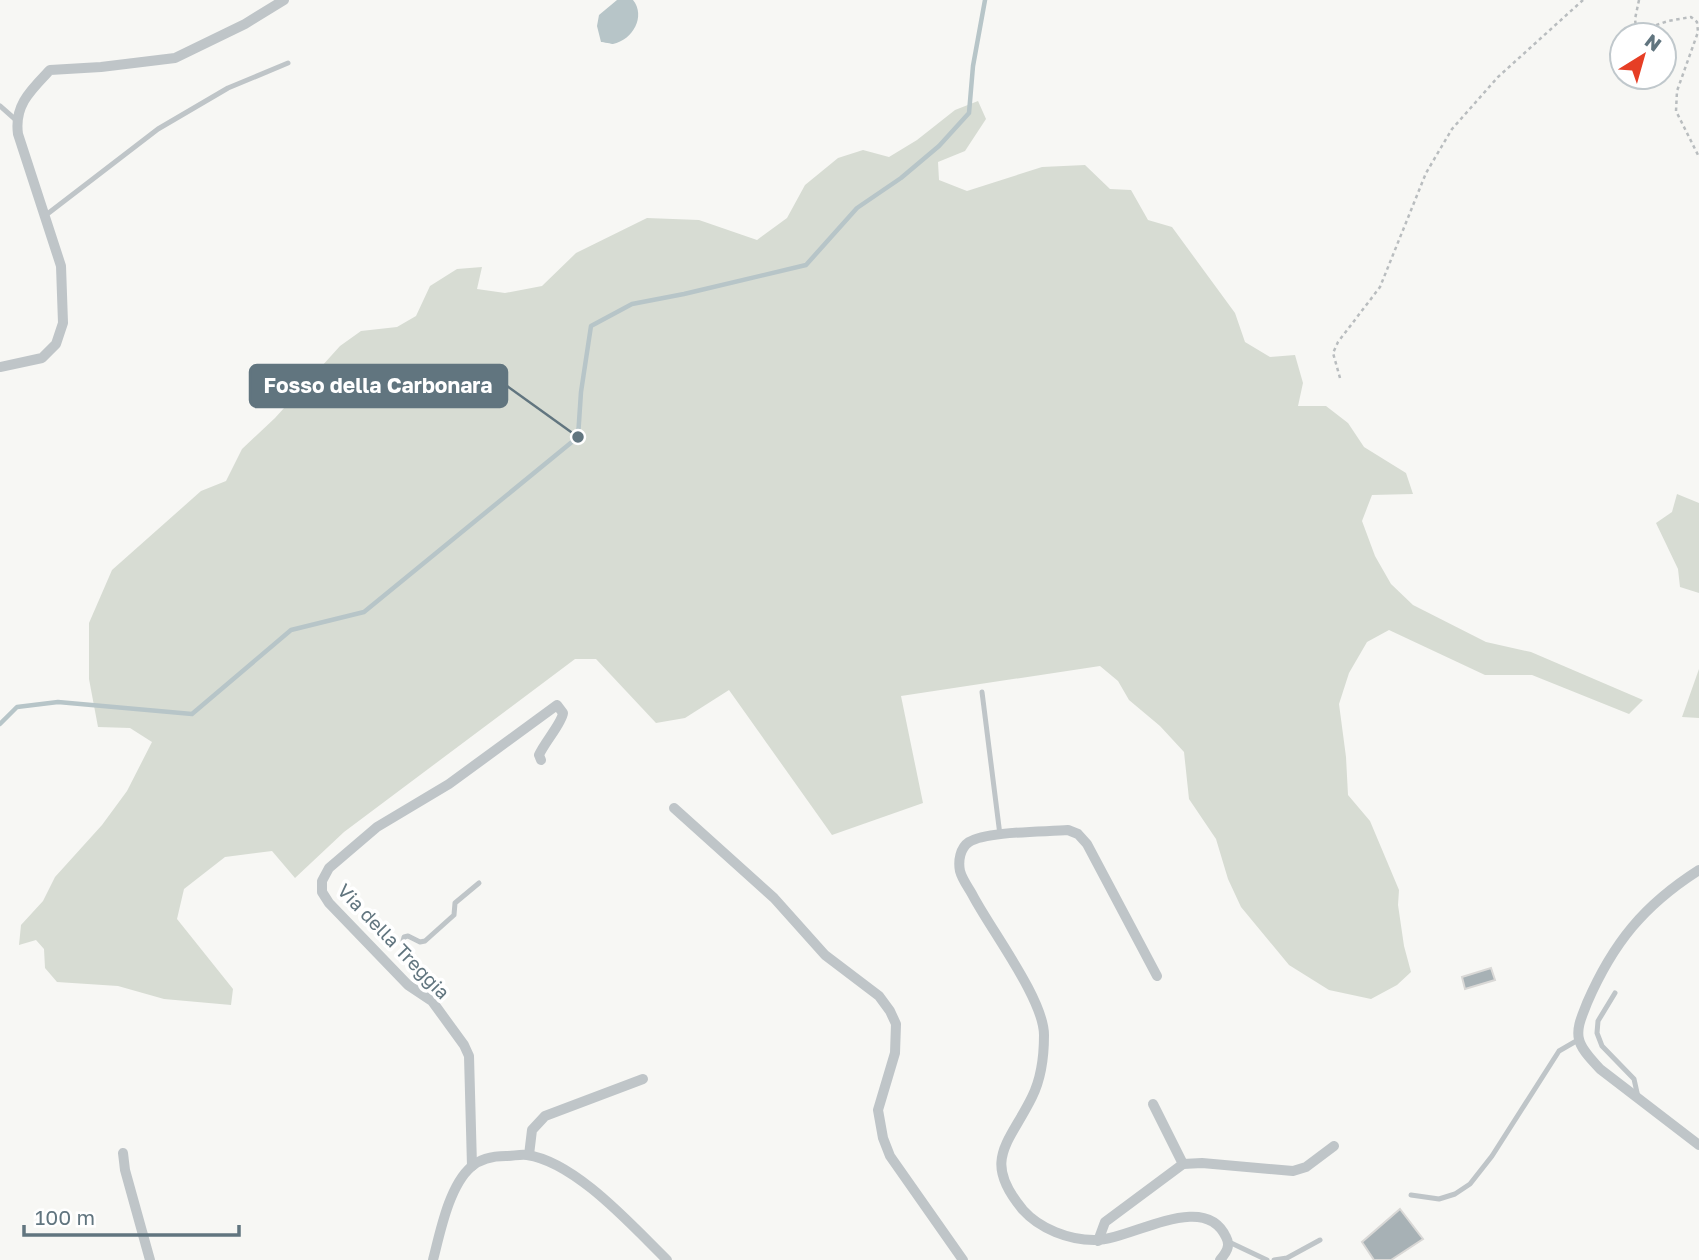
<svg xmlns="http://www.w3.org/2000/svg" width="1699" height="1260" font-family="'Golos Text',sans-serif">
	<rect width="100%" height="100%" fill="#f7f7f4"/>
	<g fill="#d7dcd3">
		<path d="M978 101 986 119 965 151 938 162 939 180 967 191 1042 167 1085 165 1110 189 1131 190 1148 220 1172 227 1235 313 1245 342 1270 357 1295 355 1303 383 1298 406H1326L1348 423 1364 447 1406 473 1413 494 1372 495 1362 521 1375 556 1391 584 1413 605 1486 642 1531 652 1643 700 1629 714 1532 675H1485L1389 630 1367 642 1349 673 1339 704 1346 757 1348 795 1370 821 1399 890 1398 905 1404 946 1411 972 1397 985 1371 999 1329 990 1289 965 1241 907 1228 879 1216 839 1189 799 1184 752 1160 726 1129 700 1118 681 1100 666 901 696 923 803 832 835 729 690 685 718 656 723 596 659H575L344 832 295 878 272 851 225 857 184 889 177 919 233 989 231 1005 164 999 118 986 57 982 45 968 44 949 36 940 19 945 21 925 43 901 55 877 102 825 127 791 152 742 130 728 98 727 89 679V623L112 570 201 491 226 481 242 449 275 418 340 346 361 331 397 327 416 316 430 286 457 269 482 267 477 289 505 293 542 286 576 253 647 218 699 220 757 240 787 218 805 185 838 158 863 150 889 157 917 140 955 110Z"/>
		<path d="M1677 494 1699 503V593L1680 587 1678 569 1656 523 1672 512Z"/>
		<path d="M1699 669V718L1682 717Z"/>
	</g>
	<path fill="#b7c5c8" d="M633 0C646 16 633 40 613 44 612 44 603 42 601 42L597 26 599 15 617 0Z"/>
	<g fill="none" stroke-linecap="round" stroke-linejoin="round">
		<path stroke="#b7c5c8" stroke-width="4.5" d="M0 724 17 707 58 702 192 714 291 630 364 612 578 437 581 392 591 326 632 304 684 294 806 265 857 208 901 178 939 146 969 113 973 66 985 0"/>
	</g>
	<g fill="#a7b1b5" stroke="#d9d8d6" stroke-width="2">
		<path d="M1491 968 1495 980 1465 989 1462 977Z"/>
		<path d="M1400 1209 1423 1239 1391 1260H1374L1362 1242Z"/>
	</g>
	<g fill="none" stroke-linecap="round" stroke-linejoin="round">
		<g stroke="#b9bdbf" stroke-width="2.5" stroke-dasharray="3.5 3.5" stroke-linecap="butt">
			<path d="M1639 0 1635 19 1636 27 1642 30 1668 21 1691 17 1697 22 1698 32 1677 91 1676 111 1699 157"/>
			<path d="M1340 378 1333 353 1338 342 1380 287 1426 173 1452 129 1498 77 1583 0"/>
		</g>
		<g stroke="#bfc5c8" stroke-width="5">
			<path d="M0 106 16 120"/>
			<path d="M46 215 158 129 228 88 288 63"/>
			<path d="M982 692 1000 835"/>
			<path d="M1615 993 1598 1021 1597 1033 1602 1046 1634 1079 1638 1097"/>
			<path d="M431 998 427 982 403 941 404 937 408 936 420 942 425 941 454 915 455 903 479 883"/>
			<path d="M1411 1195 1439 1199 1455 1194 1470 1184 1492 1156 1559 1051 1578 1040"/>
			<path d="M1229 1242 1267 1260"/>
			<path d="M1274 1260 1287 1258 1320 1240"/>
		</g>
		<g stroke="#bfc5c8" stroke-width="10">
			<path d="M0 367 42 358 56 344 63 323 61 266 18 134C14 105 31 90 50 70L101 67 175 58 245 24 284 0"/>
			<path d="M674 808 774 898 825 955 879 996 890 1011 896 1024 895 1053 878 1110 883 1138 890 1156 963 1260"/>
			<path d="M1699 870C1644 905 1613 943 1587 1003 1583 1014 1576 1027 1579 1039 1581 1050 1593 1061 1600 1069L1699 1145"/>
			<path d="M1157 976 1087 844 1078 834 1068 830C1045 832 987 831 969 842 960 848 958 861 960 871 962 879 968 887 972 894 990 929 1044 999 1044 1035 1044 1054 1041 1079 1032 1097 1009 1144 981 1160 1023 1210 1040 1229 1069 1240 1094 1240 1130 1241 1204 1189 1226 1237 1231 1246 1226 1253 1220 1260"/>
			<path d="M1153 1104 1183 1164"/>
			<path d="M123 1153 125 1170 150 1260"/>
			<path d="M529 1155 532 1130 545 1116 643 1079"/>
			<path d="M472 1166 469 1056 464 1045 432 1001 408 985 329 903 322 892V881L329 868 377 827 449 784 557 705 563 713C562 723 544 743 539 755L541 760"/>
			<path d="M1098 1241 1105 1222 1183 1164 1202 1163 1293 1171 1306 1167 1334 1146"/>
			<path d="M433 1260C440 1233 449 1186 471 1167 480 1159 494 1156 506 1156 513 1156 521 1154 527 1155 576 1162 633 1227 667 1260"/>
		</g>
	</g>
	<g text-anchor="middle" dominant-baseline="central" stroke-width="7" stroke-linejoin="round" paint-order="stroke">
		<g font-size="19" fill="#61757f" stroke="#fff">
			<text transform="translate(394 941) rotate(46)">Via della Treggia</text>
		</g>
	</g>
	<path fill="none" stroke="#61757f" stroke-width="2.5" d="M578 437L507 386"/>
	<circle fill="#61757f" stroke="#fff" stroke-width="2.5" cx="578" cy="437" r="7"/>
	<rect fill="#61757f" stroke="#61757f" stroke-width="2.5" x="250" y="365" width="257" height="42" rx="7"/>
	<g font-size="21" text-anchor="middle" font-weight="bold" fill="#fff">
		<text x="378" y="393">Fosso della Carbonara</text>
	</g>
	<g transform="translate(1643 56) rotate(37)"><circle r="33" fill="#ffffff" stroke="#c0c8cc" stroke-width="2"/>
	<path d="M0-5L12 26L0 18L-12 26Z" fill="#e63e25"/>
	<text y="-10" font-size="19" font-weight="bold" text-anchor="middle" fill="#61757f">N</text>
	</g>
	<path d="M24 1225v10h215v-10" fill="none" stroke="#61757f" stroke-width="3.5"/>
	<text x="35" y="1225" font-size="21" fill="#61757f" stroke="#ffffff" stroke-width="5" paint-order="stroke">100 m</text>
</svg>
